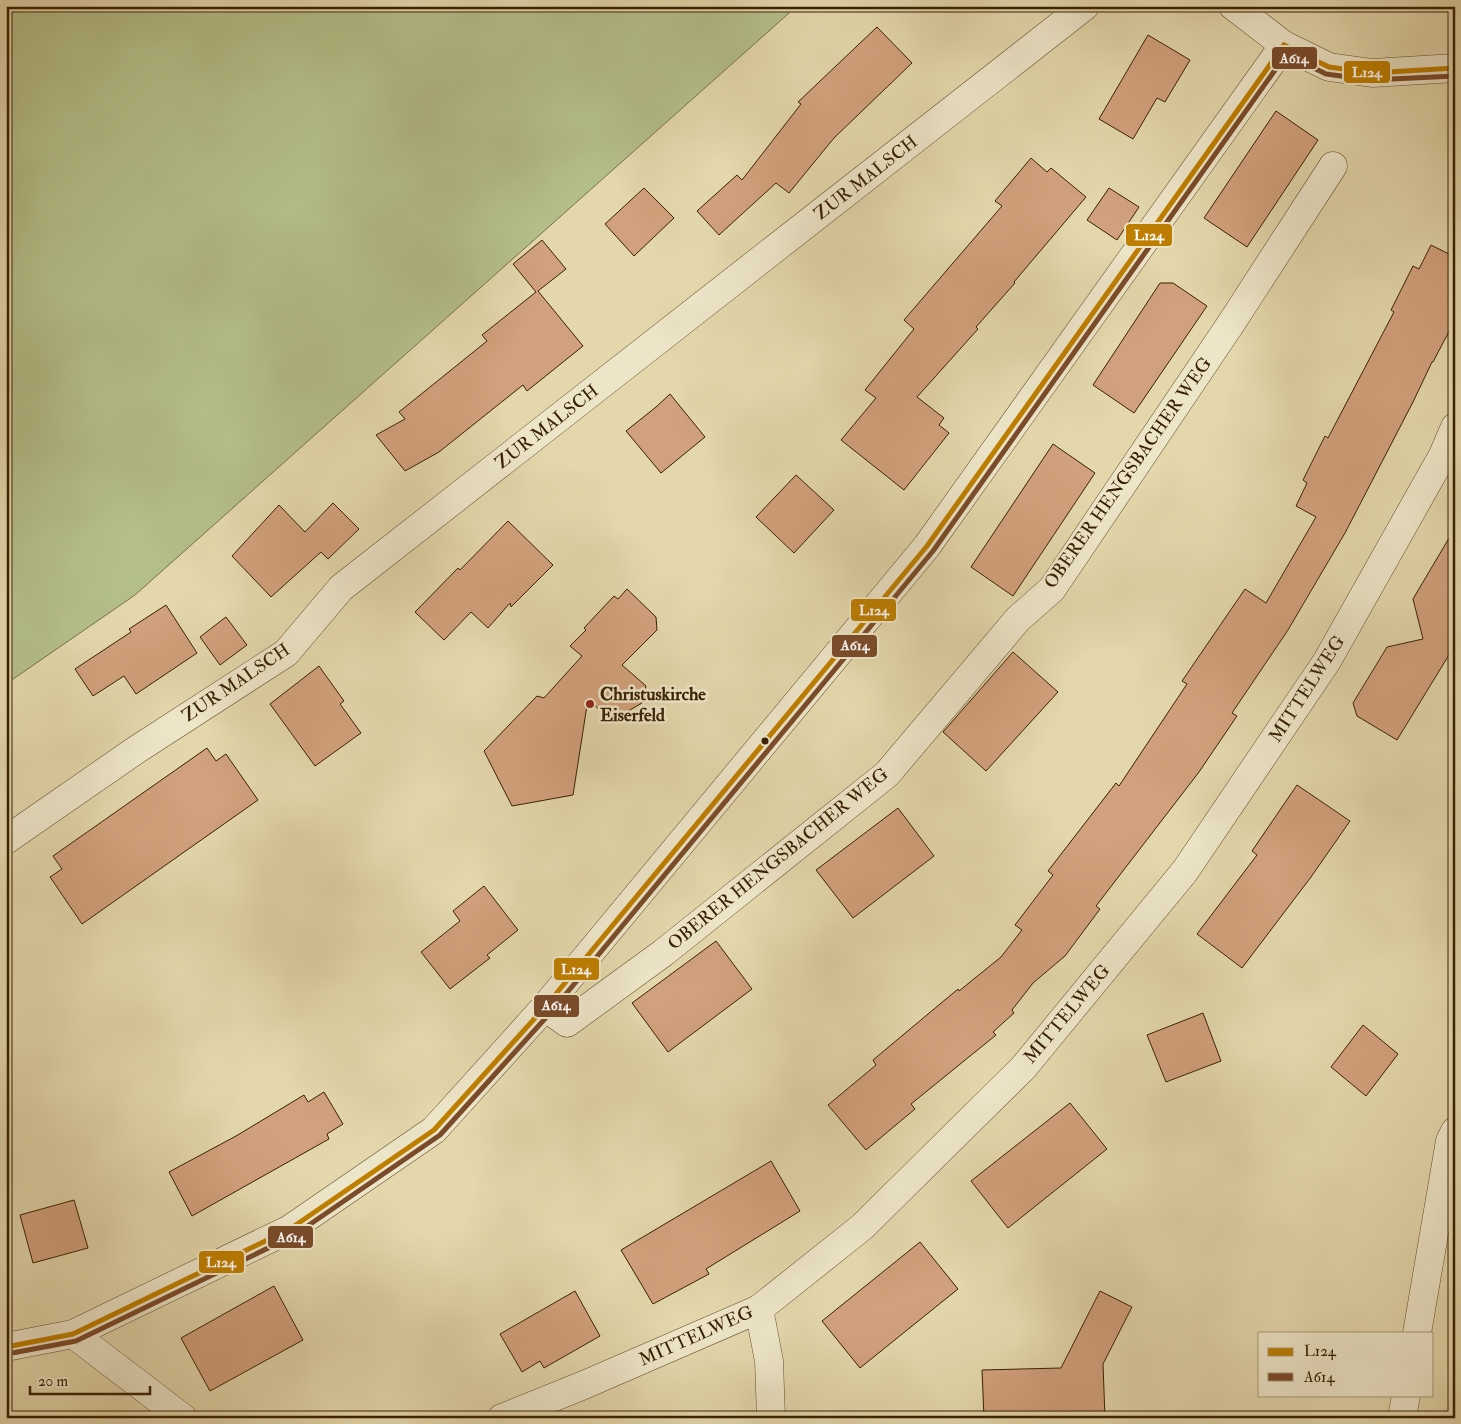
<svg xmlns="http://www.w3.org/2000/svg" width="1461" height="1424" font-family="'IM FELL Double Pica',serif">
	<rect width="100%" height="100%" fill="#e3d7ab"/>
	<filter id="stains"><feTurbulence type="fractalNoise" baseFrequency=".004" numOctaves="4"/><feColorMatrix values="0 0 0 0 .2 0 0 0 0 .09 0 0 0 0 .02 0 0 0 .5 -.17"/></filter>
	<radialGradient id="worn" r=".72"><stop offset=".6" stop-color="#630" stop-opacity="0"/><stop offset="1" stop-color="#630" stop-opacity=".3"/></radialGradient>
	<path fill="#b4be89" stroke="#767045" d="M6 6H797L135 595 6 684Z"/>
	<g fill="#d1a07c" stroke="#392101">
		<path d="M877 27 912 63 834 138 789 193 776 183 719 235 697 211 737 175 742 180 801 104 798 102Z"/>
		<path d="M1148 35 1190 60 1165 102 1157 98 1133 139 1099 119Z"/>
		<path d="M1276 111 1318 140 1247 247 1204 218Z"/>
		<path d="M1031 158 1047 172 1051 168 1086 197 1014 282 1015 283 976 327 978 329 917 397 944 418 939 425 949 433 904 490 841 440 876 398 865 390 914 329 904 320 1002 206 995 201Z"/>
		<path d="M644 188 674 218 634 256 605 224Z"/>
		<path d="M1109 188 1139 207 1117 240 1087 220Z"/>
		<path d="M542 240 566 269 538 291 583 346 527 391 523 385 439 452 405 471 376 435 405 419 399 412 487 341 482 335 536 292 513 264Z"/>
		<path d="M1431 245 1455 257V320L1433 362H1432L1413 402 1345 533 1288 630 1232 713 1237 716 1199 772 1096 906 1100 909 1065 956 1033 983 1012 1010 1014 1013 993 1032 996 1035 911 1104 915 1109 866 1150 828 1105 876 1065 873 1060 958 989 959 991 1001 957 1022 930 1015 925 1053 875 1048 871 1116 783 1119 786 1187 684 1182 681 1245 589 1266 603 1316 517 1296 506 1307 483 1303 480 1325 436 1328 438 1394 312 1391 310 1413 266 1419 269Z"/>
		<path d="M1160 283H1173L1207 306 1134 413 1093 385Z"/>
		<path d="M670 394 705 437 661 473 626 431 656 407Z"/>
		<path d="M1053 444 1095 473 1013 596 971 567Z"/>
		<path d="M796 475 834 510 794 553 756 517Z"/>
		<path d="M333 503 359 529 328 559 321 552 271 597 232 556 279 505 305 532Z"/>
		<path d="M508 521 553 565 511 607 510 603 488 628 471 612 444 640 415 612 458 568 460 570Z"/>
		<path d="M1455 528V645L1397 740 1357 716 1353 703 1387 647 1423 639 1413 599Z"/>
		<path d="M627 589 656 617 657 630 622 665 646 686 642 703 611 721 588 699 573 795 512 806 484 751 537 696 544 698 582 656 570 646 586 630 584 628 614 596 618 599Z"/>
		<path d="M166 605 197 653 136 694 124 676 93 696 75 669 131 632 129 629Z"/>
		<path d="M226 617 247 645 220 665 200 637Z"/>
		<path d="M1013 652 1058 692 986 771 943 732Z"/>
		<path d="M319 666 344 701 340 704 361 733 315 766 270 704Z"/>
		<path d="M207 748 216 761 226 754 258 800 82 924 50 877 62 869 53 856Z"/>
		<path d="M1297 785 1350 821 1311 877 1242 968 1197 934 1257 855 1252 851Z"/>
		<path d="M898 808 934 856 853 918 816 870Z"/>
		<path d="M484 886 518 930 487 955 490 958 450 989 421 952 460 921 453 911Z"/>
		<path d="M716 941 752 989 668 1052 632 1003Z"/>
		<path d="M1203 1013 1221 1061 1166 1082 1147 1035Z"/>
		<path d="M1363 1025 1398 1054 1366 1096 1331 1067Z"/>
		<path d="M324 1092 343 1124 327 1134 329 1139 192 1216 169 1172 236 1136 304 1095 308 1102Z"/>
		<path d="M1070 1103 1107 1149 1008 1228 971 1181Z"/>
		<path d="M771 1161 800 1211 706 1269 709 1274 653 1304 621 1250Z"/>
		<path d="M74 1200 88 1248 33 1263 20 1215Z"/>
		<path d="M920 1242 958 1289 860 1368 822 1321Z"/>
		<path d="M274 1286 303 1340 210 1391 181 1338Z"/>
		<path d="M575 1291 600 1336 544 1368 540 1361 522 1372 500 1334Z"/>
		<path d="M1100 1291 1132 1307 1103 1364 1105 1418H984L982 1370 1061 1368Z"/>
	</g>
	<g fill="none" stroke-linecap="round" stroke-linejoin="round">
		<defs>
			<g id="street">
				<path d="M1233 6 1284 45 1329 67 1372 73 1455 68"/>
				<path d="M6 840 136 750 286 653 341 588 1085 6"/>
				<path d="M545 1007 567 1023 663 953 887 774 1018 619 1052 589 1230 325 1333 166"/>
				<path d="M759 1309 769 1361 771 1418"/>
				<path d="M1417 1333 1450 1141 1455 1131"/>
				<path d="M73 1334 183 1418"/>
				<path d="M6 1347 73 1334 290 1229 434 1130 545 1007 927 546 1284 45"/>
				<path d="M502 1418 584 1385 759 1309 862 1227 1023 1068 1185 871 1327 661 1443 455 1455 427"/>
				<path d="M1402 1418 1406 1395"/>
			</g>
		</defs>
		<use href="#street" stroke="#644e2c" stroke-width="29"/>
		<use href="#street" stroke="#ede5c8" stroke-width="28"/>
		<defs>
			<g id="bus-1">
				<path d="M1284 45 1329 67 1372 73 1455 68"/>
				<path d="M6 1347 73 1334 290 1229 434 1130 545 1007 927 546 1284 45"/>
			</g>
			<g id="bus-2">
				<path d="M1281 52 1326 74 1371 80 1455 76"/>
				<path d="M7 1354 76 1341 293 1236 440 1135 551 1012 933 551 1290 49"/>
			</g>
		</defs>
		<use href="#bus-1" stroke="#ede5c8" stroke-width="9"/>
		<use href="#bus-2" stroke="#ede5c8" stroke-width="9"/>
		<use href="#bus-1" stroke="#be7e00" stroke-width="5"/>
		<use href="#bus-2" stroke="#7a4b2a" stroke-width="5"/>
	</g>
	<circle fill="#8f2418" stroke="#ede5c8" stroke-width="2" cx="590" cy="704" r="5"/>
	<circle fill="#392101" stroke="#ede5c8" stroke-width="2" cx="765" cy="741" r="4.5"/>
	<g text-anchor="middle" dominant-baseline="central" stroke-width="5" stroke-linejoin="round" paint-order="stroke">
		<g font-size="18" fill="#392101" stroke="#ede5c8">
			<text transform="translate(866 178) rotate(-38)">ZUR MALSCH</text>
			<text transform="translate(547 427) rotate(-38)">ZUR MALSCH</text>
			<text transform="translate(1128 473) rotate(-55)">OBERER HENGSBACHER WEG</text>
			<text transform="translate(236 683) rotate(-34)">ZUR MALSCH</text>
			<text transform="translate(1307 689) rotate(-57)">MITTELWEG</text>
			<text transform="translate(778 859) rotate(-39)">OBERER HENGSBACHER WEG</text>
			<text transform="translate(1067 1014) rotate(-50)">MITTELWEG</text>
			<text transform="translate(696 1336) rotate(-24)">MITTELWEG</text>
		</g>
		<g font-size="18" font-weight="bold" fill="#392101" stroke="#ede5c8" text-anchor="start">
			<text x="600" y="694">Christuskirche<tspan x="600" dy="21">Eiserfeld</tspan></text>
		</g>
	</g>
	<g stroke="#ede5c8" stroke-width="2">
		<rect x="1271" y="46" width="47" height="24" rx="5" fill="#7a4b2a"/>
		<rect x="1343" y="60" width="48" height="24" rx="5" fill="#be7e00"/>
		<rect x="1125" y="223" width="48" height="24" rx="5" fill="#be7e00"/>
		<rect x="850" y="598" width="47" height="24" rx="5" fill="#be7e00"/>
		<rect x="831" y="634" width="47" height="24" rx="5" fill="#7a4b2a"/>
		<rect x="553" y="957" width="47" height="24" rx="5" fill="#be7e00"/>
		<rect x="533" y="994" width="47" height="24" rx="5" fill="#7a4b2a"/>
		<rect x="267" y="1225" width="47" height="24" rx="5" fill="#7a4b2a"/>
		<rect x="198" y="1250" width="47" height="24" rx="5" fill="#be7e00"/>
	</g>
	<g font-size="14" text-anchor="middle" font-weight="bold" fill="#fff">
		<text x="1294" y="63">A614</text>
		<text x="1367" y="77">L124</text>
		<text x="1149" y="240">L124</text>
		<text x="874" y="615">L124</text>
		<text x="855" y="650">A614</text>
		<text x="576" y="974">L124</text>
		<text x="556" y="1010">A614</text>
		<text x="291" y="1242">A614</text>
		<text x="221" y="1267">L124</text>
	</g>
	<rect width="1461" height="1424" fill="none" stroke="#e3d7ab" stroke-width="25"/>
	<rect x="8" y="8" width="1446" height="1409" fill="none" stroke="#392101" stroke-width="2.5"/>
	<rect x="12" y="12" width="1436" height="1399" fill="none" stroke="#392101"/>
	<rect x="1258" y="1332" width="175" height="65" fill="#ede5c8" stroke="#a59778"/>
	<rect x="1268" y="1348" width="25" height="8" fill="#be7e00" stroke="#a59778"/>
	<text x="1304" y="1356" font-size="15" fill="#392101">L124</text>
	<rect x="1268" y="1373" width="25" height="8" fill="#7a4b2a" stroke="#a59778"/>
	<text x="1304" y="1382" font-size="15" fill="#392101">A614</text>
	<path d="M30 1386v8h120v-8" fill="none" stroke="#392101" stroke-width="2.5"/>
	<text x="38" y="1386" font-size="15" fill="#392101" stroke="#ede5c8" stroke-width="4" paint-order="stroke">20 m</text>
	<rect width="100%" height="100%" filter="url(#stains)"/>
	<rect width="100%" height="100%" fill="url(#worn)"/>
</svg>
